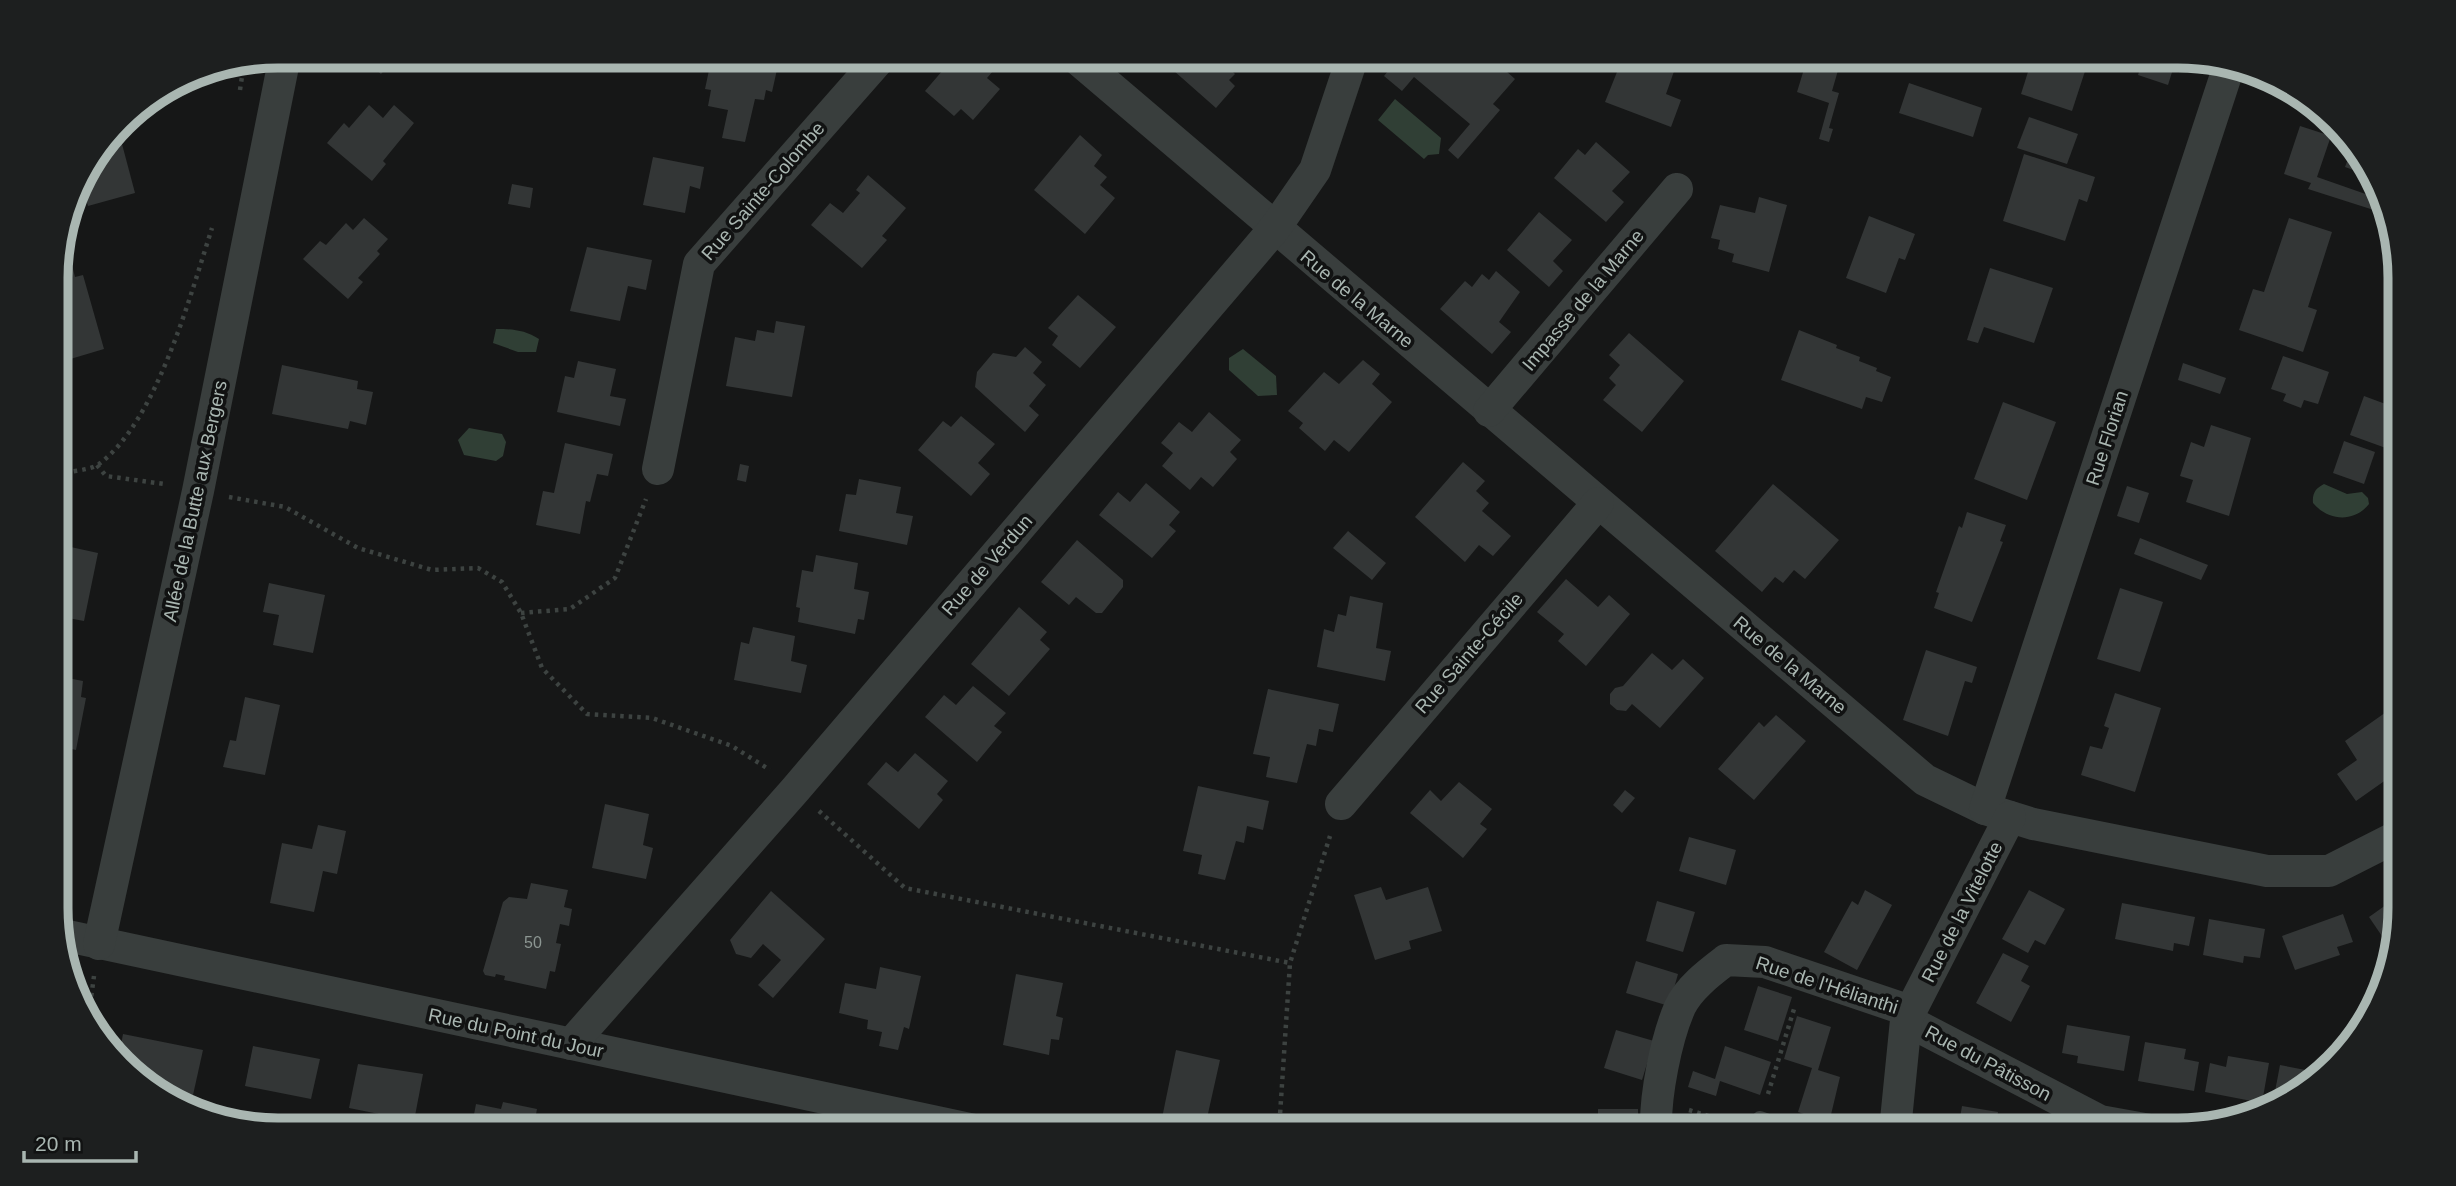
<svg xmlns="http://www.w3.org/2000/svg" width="2456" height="1186" font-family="Helvetica,sans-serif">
	<rect width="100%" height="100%" fill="#161717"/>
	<g fill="#303f35">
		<path d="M1395 99 1441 138 1439 154 1428 155 1424 159 1378 120Z"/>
		<path d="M496 329C512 329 525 330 539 339L536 352H518L493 343Z"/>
		<path d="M1243 349 1276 376 1277 395 1258 396 1229 370V358Z"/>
		<path d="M469 428 502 434 506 442 503 456 496 461 464 455 458 440Z"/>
		<path d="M2324 484 2347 494 2362 492 2368 498 2369 504C2354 523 2328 521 2313 503 2312 493 2316 488 2324 484Z"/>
	</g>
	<g fill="#333636">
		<path d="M360 56H397L381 74Z"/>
		<path d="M712 56H758L757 61 778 65 772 92 766 90 764 100 755 99 745 142 722 138 728 110 708 106 711 90 705 89Z"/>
		<path d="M955 56 992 58 986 65 993 71 987 78 1000 89 973 120 961 109 954 116 925 91Z"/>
		<path d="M1171 56H1239L1229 68 1235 74 1229 80 1235 86 1216 108 1165 63Z"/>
		<path d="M1400 56H1466L1474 63 1479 56H1489L1515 79 1493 104 1500 110 1458 159 1448 150 1470 124 1414 77 1402 91 1384 76Z"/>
		<path d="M1634 56H1667L1678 60 1666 94 1681 100 1671 127 1605 102 1619 67 1628 70Z"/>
		<path d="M1808 56 1841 60 1832 91 1839 93 1829 128 1833 129 1829 142 1819 139 1829 103 1797 92Z"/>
		<path d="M2033 56H2079L2089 59 2072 111 2021 94Z"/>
		<path d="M2144 56H2177L2168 85 2138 75Z"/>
		<path d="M1909 83 1982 108 1973 137 1899 113Z"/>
		<path d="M369 105 383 118 394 105 414 123 383 161 386 164 372 181 327 143 344 123 349 128Z"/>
		<path d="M2029 117 2078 134 2067 164 2017 148Z"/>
		<path d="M2300 126 2331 136 2317 177 2377 198 2380 212 2308 189 2311 183 2284 174Z"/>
		<path d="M118 129 135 193 88 206 80 178Z"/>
		<path d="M1080 135 1102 155 1094 166 1107 177 1100 185 1115 198 1085 234 1034 190Z"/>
		<path d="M1596 142 1630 172 1612 191 1624 202 1606 222 1554 178 1578 149 1585 155Z"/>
		<path d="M2354 143 2355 145 2367 175 2345 167Z"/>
		<path d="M2024 154 2095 177 2087 202 2079 199 2065 241 2003 221Z"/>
		<path d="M653 157 704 167 700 189 690 186 685 213 643 205Z"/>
		<path d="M868 175 906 208 882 236 887 240 862 268 811 225 830 203 843 213 860 193 856 190Z"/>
		<path d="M512 184 533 188 530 208 508 204Z"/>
		<path d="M1759 197 1787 205 1769 272 1732 262 1734 254 1718 249 1720 240 1711 238 1720 205 1755 213Z"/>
		<path d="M1539 212 1572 240 1553 261 1563 271 1549 287 1507 250Z"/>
		<path d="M1869 216 1915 234 1905 260 1899 258 1886 293 1846 278Z"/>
		<path d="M364 218 388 239 377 251 380 254 358 278 363 282 348 299 303 259 320 241 326 245 346 223 353 230Z"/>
		<path d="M2289 218 2332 232 2308 307 2317 310 2303 352 2239 330 2253 289 2264 292Z"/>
		<path d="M587 247 652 260 646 290 628 286 620 321 570 311Z"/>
		<path d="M71 261 75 277 83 275 104 349 57 363V265Z"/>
		<path d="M1990 268 2053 288 2034 343 1984 327 1978 343 1967 340Z"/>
		<path d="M1496 271 1520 292 1499 322 1511 332 1492 354 1440 309 1465 281 1472 287 1482 274 1489 280Z"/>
		<path d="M1078 295 1116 327 1080 368 1052 345 1058 336 1048 328Z"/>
		<path d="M776 321 805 326 792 397 726 386 735 337 755 341 757 330 774 333Z"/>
		<path d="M1799 330 1837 345 1836 348 1860 357 1859 361 1877 368 1876 371 1891 377 1882 402 1866 397 1862 409 1781 380Z"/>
		<path d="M1629 333 1684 381 1642 432 1603 400 1616 385 1609 378 1620 365 1609 355Z"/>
		<path d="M1025 347 1042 362 1033 373 1046 385 1029 406 1039 415 1025 432 975 387 977 372 993 353 1016 357Z"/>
		<path d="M2283 356 2329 372 2318 404 2304 400 2301 408 2283 401 2286 394 2271 389Z"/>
		<path d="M1363 360 1380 374 1372 384 1392 402 1349 452 1334 440 1325 451 1299 428 1303 423 1288 411 1324 372 1339 384Z"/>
		<path d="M578 361 616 369 610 396 626 399 620 426 557 412 565 376 574 378Z"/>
		<path d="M2183 363 2226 378 2220 394 2178 380Z"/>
		<path d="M282 365 358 381 357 389 373 392 366 425 350 421 348 429 272 414Z"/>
		<path d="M2364 396 2399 409V439L2394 451 2350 435Z"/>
		<path d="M2003 402 2056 422 2027 500 1974 479Z"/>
		<path d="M1209 412 1241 440 1230 452 1237 459 1213 487 1201 477 1190 490 1162 466 1173 453 1161 443 1179 422 1192 432Z"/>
		<path d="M961 416 995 444 978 463 990 474 971 496 918 450 943 421 951 427Z"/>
		<path d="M2211 425 2251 438 2229 516 2186 502 2193 480 2180 476 2191 442 2204 447Z"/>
		<path d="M2344 441 2375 452 2364 484 2333 473Z"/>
		<path d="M565 443 613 454 608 476 597 474 590 502 586 501 580 534 536 525 543 491 554 493Z"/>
		<path d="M1463 462 1485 481 1476 491 1489 503 1482 511 1511 536 1493 556 1479 545 1465 562 1415 517Z"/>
		<path d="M740 464 749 466 746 482 737 480Z"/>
		<path d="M859 479 901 487 896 513 913 516 907 545 839 531 846 494 856 495Z"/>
		<path d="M1146 483 1180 512 1169 525 1176 531 1152 558 1099 515 1118 492 1130 502Z"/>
		<path d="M1773 484 1839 540 1805 579 1794 570 1783 583 1775 577 1762 592 1715 551Z"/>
		<path d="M2127 486 2149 493 2139 523 2117 516Z"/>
		<path d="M1967 512 2006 525 2000 541 2003 542 1972 622 1934 608 1939 593 1936 592 1959 526 1962 528Z"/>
		<path d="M1348 531 1386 563 1372 580 1333 548Z"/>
		<path d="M2140 538 2208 565 2201 580 2134 554Z"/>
		<path d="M1077 540 1123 580V587L1102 613H1096L1076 597 1069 605 1041 582Z"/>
		<path d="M57 544 98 553 84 621 57 616Z"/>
		<path d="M816 555 858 563 854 589 869 592 864 620 858 619 855 634 798 622 800 608 796 607 802 570 813 572Z"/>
		<path d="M2395 555 2399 556V571L2391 569Z"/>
		<path d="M1566 579 1598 607 1609 595 1630 614 1586 666 1558 641 1564 634 1537 612Z"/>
		<path d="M269 583 325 595 313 653 273 645 279 615 263 612Z"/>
		<path d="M2120 588 2163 602 2140 672 2097 659Z"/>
		<path d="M1350 596 1383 603 1376 648 1391 651 1385 681 1317 667 1324 629 1334 632 1338 614 1346 616Z"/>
		<path d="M1019 607 1047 632 1040 640 1050 649 1009 696 971 664Z"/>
		<path d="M753 627 795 636 791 661 807 665 801 693 734 680 741 642 749 644Z"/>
		<path d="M1926 650 1977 667 1972 683 1965 681 1948 736 1903 720Z"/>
		<path d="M1652 653 1672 670 1683 659 1704 678 1660 728 1632 704 1626 711 1617 710 1610 704V694L1615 688 1623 686Z"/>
		<path d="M57 676 83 681 81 697 86 698 76 750 58 746Z"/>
		<path d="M973 686 1006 713 994 726 1002 732 977 762 925 717 944 695 956 705Z"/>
		<path d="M1268 689 1339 704 1333 732 1319 729 1316 746 1307 744 1297 783 1266 777 1270 757 1253 754Z"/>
		<path d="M2115 693 2161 708 2135 792 2081 775 2090 746 2102 749 2109 728 2104 726Z"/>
		<path d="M245 697 280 705 265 775 223 767 230 740 236 741Z"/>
		<path d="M2399 703 2400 770 2356 801 2337 774 2357 760 2345 741Z"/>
		<path d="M1776 715 1806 741 1754 800 1718 769 1759 722 1764 727Z"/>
		<path d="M915 753 948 781 937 794 943 800 919 829 867 784 886 762 898 772Z"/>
		<path d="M1459 782 1492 809 1480 824 1487 829 1463 858 1410 813 1430 790 1441 801Z"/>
		<path d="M1198 786 1269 801 1263 830 1247 826 1244 843 1236 841 1225 880 1198 874 1202 855 1183 851Z"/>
		<path d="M1625 790 1635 798 1622 813 1613 805Z"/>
		<path d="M605 804 649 814 643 845 653 848 646 879 592 868Z"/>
		<path d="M318 825 346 831 337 874 323 871 314 912 270 903 282 843 312 849Z"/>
		<path d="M1689 837 1736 850 1726 885 1679 871Z"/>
		<path d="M531 883 568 890 564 907 572 909 569 926 560 924 556 943 561 944 555 972 550 971 546 989 504 980 505 976 496 974 495 977 485 975 483 971 503 902 509 897 527 899Z"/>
		<path d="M1381 887 1386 900 1428 887 1442 931 1409 941 1411 949 1375 960 1354 895Z"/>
		<path d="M1865 890 1892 905 1857 970 1824 952 1852 901 1858 905Z"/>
		<path d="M2029 890 2065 909 2045 945 2035 940 2028 953 2002 939Z"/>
		<path d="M771 891 825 939 773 998 758 985 781 960 763 944 751 958 736 954 730 940Z"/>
		<path d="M2400 895 2393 941 2388 945 2369 917Z"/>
		<path d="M1657 901 1695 912 1683 952 1646 941Z"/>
		<path d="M2122 903 2195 917 2189 946 2174 943 2173 951 2115 939Z"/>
		<path d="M2343 914 2353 942 2337 947 2340 955 2295 970 2282 936Z"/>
		<path d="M2209 919 2265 929 2260 958 2244 956 2243 963 2203 955Z"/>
		<path d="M2003 953 2029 966 2021 981 2030 986 2011 1022 1976 1003Z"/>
		<path d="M1636 961 1678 974 1669 1006 1626 993Z"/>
		<path d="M880 967 921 976 909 1029 904 1027 898 1050 879 1046 882 1032 867 1029 868 1020 839 1013 845 983 876 989Z"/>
		<path d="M1016 974 1063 983 1056 1016 1063 1018 1059 1040 1051 1039 1049 1055 1003 1045Z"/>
		<path d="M1758 986 1792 997 1778 1041 1744 1030Z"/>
		<path d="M1797 1016 1831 1027 1818 1070 1840 1077 1829 1123 1798 1112 1812 1068 1784 1059Z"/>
		<path d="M2067 1025 2130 1036 2124 1071 2077 1063 2078 1056 2062 1053Z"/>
		<path d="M1616 1030 1654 1041 1642 1080 1604 1068Z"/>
		<path d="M123 1034 203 1050 193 1095 162 1089 119 1056Z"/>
		<path d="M2145 1042 2186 1049 2184 1059 2199 1062 2194 1091 2138 1081Z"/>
		<path d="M253 1046 320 1059 311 1099 245 1086Z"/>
		<path d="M1725 1046 1771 1062 1760 1095 1720 1081 1716 1096 1688 1087 1693 1071 1715 1079Z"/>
		<path d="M1176 1050 1220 1060 1205 1127 1162 1118Z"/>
		<path d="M2228 1056 2269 1063 2262 1103 2205 1092 2210 1063 2226 1067Z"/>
		<path d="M358 1064 423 1074 414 1121 349 1108Z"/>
		<path d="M2280 1065 2321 1073 2320 1075 2302 1092 2273 1102Z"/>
		<path d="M503 1102 537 1109 533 1130H471L476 1104 501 1109Z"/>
		<path d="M1962 1106 1998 1112 1995 1130H1958Z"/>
		<rect x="1598" y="1109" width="40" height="21"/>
		<path d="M565 1115 629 1129V1130H562Z"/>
		<path d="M1397 1116 1438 1124 1437 1130H1394Z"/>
		<path d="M1695 1124 1710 1129V1130H1693Z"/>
	</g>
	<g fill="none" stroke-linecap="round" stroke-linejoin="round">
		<g stroke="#3d4341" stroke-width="4.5" stroke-dasharray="3.5 5" stroke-linecap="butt">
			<path d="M240 90 244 63"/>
			<path d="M97 465 106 476 164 484"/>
			<path d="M57 474C69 471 89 471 99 464 157 421 190 296 212 228"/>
			<path d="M229 497 285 507 358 548 432 570 478 568 502 582 521 613 542 668 587 714 652 718 732 746 770 770"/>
			<path d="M521 613 570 609 615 578 646 499"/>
			<path d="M819 811 905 888 1290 963"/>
			<path d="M89 1013 94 976"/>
			<path d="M1768 1094 1794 1009"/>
			<path d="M1689 1110 1715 1118H1735"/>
			<path d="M1279 1130 1290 963 1330 836"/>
		</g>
		<path stroke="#393e3d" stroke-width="16" d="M1760 1119 1792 1130"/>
		<g stroke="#393e3d" stroke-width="32">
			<path d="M1074 56 1925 780 1985 809 2033 824 2267 871H2329L2400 835"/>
			<path d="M1489 411 1677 189"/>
			<path d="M658 469 699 264 882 56"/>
			<path d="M1341 804 1598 503"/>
			<path d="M1985 809 2229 66"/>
			<path d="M58 934 974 1130"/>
			<path d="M99 944 198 491 285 56"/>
			<path d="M1906 1020 2100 1121 2150 1130"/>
			<path d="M571 1044 795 790 1275 228 1315 170 1353 56"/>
			<path d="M1656 1130C1655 1095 1666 1039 1680 1007 1689 988 1709 973 1726 960L1765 962 1910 1011"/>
			<path d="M1895 1130 1906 1020 2010 817"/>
		</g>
	</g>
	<g text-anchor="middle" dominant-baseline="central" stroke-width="7" stroke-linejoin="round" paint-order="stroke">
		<g font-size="16" fill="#8c9692">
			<text x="533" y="942">50</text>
		</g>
		<g font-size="19" fill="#a9b6b1" stroke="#111212">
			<text transform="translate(763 191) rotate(-49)">Rue Sainte-Colombe</text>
			<text transform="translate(1357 299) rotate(40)">Rue de la Marne</text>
			<text transform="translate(1583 300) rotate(-50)">Impasse de la Marne</text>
			<text transform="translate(2107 438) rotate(-72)">Rue Florian</text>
			<text transform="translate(195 501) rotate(-78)">Allée de la Butte aux Bergers</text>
			<text transform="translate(987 565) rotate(-49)">Rue de Verdun</text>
			<text transform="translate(1469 653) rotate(-49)">Rue Sainte-Cécile</text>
			<text transform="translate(1790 665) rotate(40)">Rue de la Marne</text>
			<text transform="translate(1962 912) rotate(-63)">Rue de la Vitelotte</text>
			<text transform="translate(1827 985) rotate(18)">Rue de l'Hélianthi</text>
			<text transform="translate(516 1033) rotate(12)">Rue du Point du Jour</text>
			<text transform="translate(1988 1063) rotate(28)">Rue du Pâtisson</text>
		</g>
	</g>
	<path d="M0 0H2456V1186H0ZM278 68H2178A210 210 0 0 1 2388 278V908A210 210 0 0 1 2178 1118H278A210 210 0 0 1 68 908V278A210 210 0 0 1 278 68Z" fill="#1d1f1f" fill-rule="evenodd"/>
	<path fill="none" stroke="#a9b6b1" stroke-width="9" d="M278 68H2178A210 210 0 0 1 2388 278V908A210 210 0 0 1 2178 1118H278A210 210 0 0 1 68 908V278A210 210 0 0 1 278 68Z"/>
	<path d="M24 1151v10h112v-10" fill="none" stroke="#a9b6b1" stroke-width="3.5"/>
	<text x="35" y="1151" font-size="21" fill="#a9b6b1" stroke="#111212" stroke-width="5" paint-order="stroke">20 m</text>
</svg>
